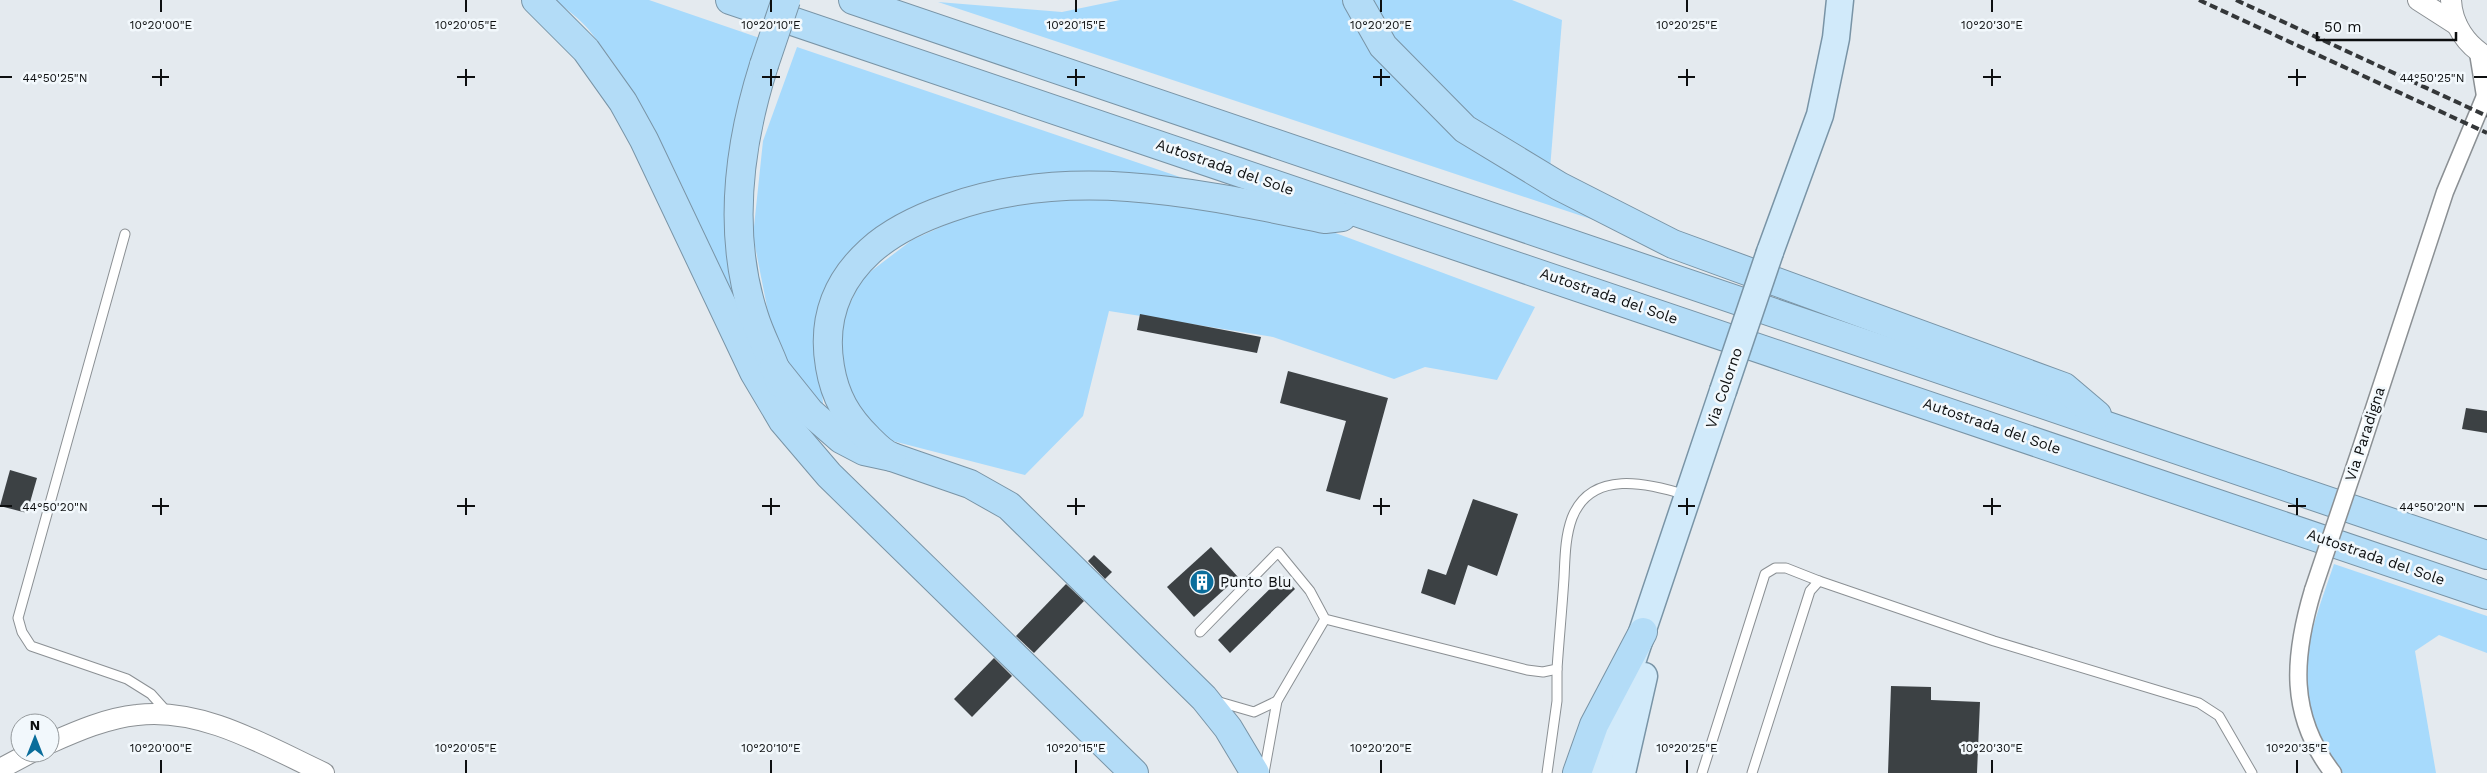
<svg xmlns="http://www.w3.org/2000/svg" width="2487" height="773" font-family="'Work Sans',sans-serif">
	<rect width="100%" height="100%" fill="#e4eaef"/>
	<g fill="#a7dafc">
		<path d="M555 0H649L768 41 741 124 752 345C705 240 662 120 589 30 580 19 566 9 555 0Z"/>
		<path d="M1120 0H1342L1348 14 1396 79 1470 147 1621 229 938 2 1062 12Z"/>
		<path d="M1367 0H1512L1562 20 1550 169 1467 120 1399 52Z"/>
		<path d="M797 47 1224 192 1036 180 871 242 818 344 823 403 819 410 791 372 769 317 753 236 763 141Z"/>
		<path d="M1062 197 1160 200 1322 228 1535 307 1497 380 1425 367 1394 379 1273 337 1109 311 1083 416 1025 475 881 438 862 417 841 375 839 327 862 278 912 240 976 211Z"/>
		<path d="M2334 564 2487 616V653L2439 635 2415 651 2436 773H2342C2287 689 2304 651 2334 564Z"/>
	</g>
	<g fill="#3c4144">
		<path d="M1140 314 1261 337 1257 353 1137 330Z"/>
		<path d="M1288 371 1388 398 1360 500 1326 491 1346 421 1280 403Z"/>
		<path d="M2466 408 2487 411V433L2462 429Z"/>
		<path d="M10 470 37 478 27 513 0 506Z"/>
		<path d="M1473 499 1518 514 1497 576 1468 565 1455 605 1421 593 1428 569 1446 575Z"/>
		<path d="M1211 547 1238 577 1194 617 1167 587Z"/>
		<path d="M1094 555 1112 572 1105 579 1088 561Z"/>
		<path d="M1283 576 1295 589 1230 653 1218 640Z"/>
		<path d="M1066 584 1084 601 1034 653 1016 636Z"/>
		<path d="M994 658 1012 676 972 717 954 699Z"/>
		<path d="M1891 686 1931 687V700L1980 702 1977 773H1888Z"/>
	</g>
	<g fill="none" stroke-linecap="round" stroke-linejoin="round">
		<defs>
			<g id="service">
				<path d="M125 234 18 618 22 632 31 646 127 679 151 694 168 713"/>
				<path d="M1200 632 1278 552 1310 591 1325 619 1527 670 1543 672 1557 669C1559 639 1562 609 1564 578 1565 558 1565 537 1572 518 1591 469 1648 483 1686 495"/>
				<path d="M1216 701 1254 712 1277 701"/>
				<path d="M1264 773 1277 701 1325 619"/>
				<path d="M1547 773 1557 701V669"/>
				<path d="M1702 773 1765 574 1775 568H1786L1819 581 1994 641 2199 703 2219 716 2252 773"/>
				<path d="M1752 773 1810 591 1819 581"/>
			</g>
			<g id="minor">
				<path d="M2472 46 2478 53 2485 96 2487 94"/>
				<path d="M2360 451 2445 192 2485 96"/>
				<path d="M2313 590C2293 657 2288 715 2333 773"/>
			</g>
			<g id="tertiary">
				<path d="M2418 0 2457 25"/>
				<path d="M2451 0C2452 24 2466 45 2487 57"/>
				<path d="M50 743C77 731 107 718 137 715 202 707 266 746 324 773"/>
				<path d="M0 769 30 753"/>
			</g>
			<g id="primary">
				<path d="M1770 252 1820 115 1836 38 1840 0"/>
				<path d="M1598 773 1625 683 1723 391"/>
				<path d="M1622 773 1644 676"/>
			</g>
			<g id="motorway">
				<path d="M536 0 586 50 623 102 644 140 754 372 783 421 829 475 1134 773"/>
				<path d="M730 0 2487 595"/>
				<path d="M853 0 2487 555"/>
				<path d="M1357 0 1383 46 1465 129 1559 186 1673 244 2064 387 2097 415"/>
				<path d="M764 65C738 147 727 233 754 316 761 339 774 360 780 383"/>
				<path d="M774 367 810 412 841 439 864 451 892 457 970 484 1009 506 1204 698 1228 728 1255 773"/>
				<path d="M892 457C882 453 875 445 868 438 847 417 835 397 830 367 822 321 836 282 870 251 892 231 920 218 949 208 1072 164 1202 194 1325 219L1342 217"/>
				<path d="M1577 773 1594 725 1643 632"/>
			</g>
		</defs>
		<use href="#service" stroke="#8b9094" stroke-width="11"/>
		<use href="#minor" stroke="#8b9094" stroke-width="19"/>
		<use href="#tertiary" stroke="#8b9094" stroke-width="22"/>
		<use href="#primary" stroke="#7994a6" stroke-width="29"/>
		<use href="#motorway" stroke="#7994a6" stroke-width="30"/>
		<use href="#service" stroke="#fff" stroke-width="9"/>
		<use href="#minor" stroke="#fff" stroke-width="16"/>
		<use href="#tertiary" stroke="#fff" stroke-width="20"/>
		<use href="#primary" stroke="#d1eafa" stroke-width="26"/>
		<use href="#motorway" stroke="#b3dcf7" stroke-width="28"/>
		<g stroke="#343739" stroke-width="4" stroke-dasharray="8 4" stroke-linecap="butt">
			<path d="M2199 0 2487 133"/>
			<path d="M2236 0 2487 116"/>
		</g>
		<defs>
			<path id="minor-bridge" d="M2313 590 2360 451"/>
			<path id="primary-bridge" d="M1723 391 1770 252"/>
			<path id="motorway-bridge" d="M764 65 786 0"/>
		</defs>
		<use href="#minor-bridge" stroke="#8b9094" stroke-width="19" stroke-linecap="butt"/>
		<use href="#primary-bridge" stroke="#7994a6" stroke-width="29" stroke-linecap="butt"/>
		<use href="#motorway-bridge" stroke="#7994a6" stroke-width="30" stroke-linecap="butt"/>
		<use href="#minor-bridge" stroke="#fff" stroke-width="16"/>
		<use href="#primary-bridge" stroke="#d1eafa" stroke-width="26"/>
		<use href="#motorway-bridge" stroke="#b3dcf7" stroke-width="28"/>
	</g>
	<path fill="none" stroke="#0d0f10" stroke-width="2" d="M161 0V12M466 0V12M771 0V12M1076 0V12M1381 0V12M1687 0V12M1992 0V12M161 69V86M466 69V86M771 69V86M1076 69V86M1381 69V86M1687 69V86M1992 69V86M2297 69V86M0 77H12M152 77H169M457 77H475M762 77H780M1067 77H1085M1373 77H1390M1678 77H1695M1983 77H2001M2288 77H2306M2474 77H2487M161 498V515M466 498V515M771 498V515M1076 498V515M1381 498V515M1687 498V515M1992 498V515M2297 498V515M0 506H12M152 506H169M457 506H475M762 506H780M1067 506H1085M1373 506H1390M1678 506H1695M1983 506H2001M2288 506H2306M2474 506H2487M161 760V773M466 760V773M771 760V773M1076 760V773M1381 760V773M1687 760V773M1992 760V773M2297 760V773"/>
	<defs>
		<symbol id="building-disc" viewBox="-11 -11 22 22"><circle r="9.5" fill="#0a6d9b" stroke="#f2f8fc"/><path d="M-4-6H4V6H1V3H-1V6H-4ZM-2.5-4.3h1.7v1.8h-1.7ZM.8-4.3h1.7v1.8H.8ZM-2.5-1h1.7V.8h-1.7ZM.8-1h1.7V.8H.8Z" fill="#fff"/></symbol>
	</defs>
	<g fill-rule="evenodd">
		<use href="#building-disc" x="1188" y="568" width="28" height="28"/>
	</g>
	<g text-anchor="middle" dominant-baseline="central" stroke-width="5" stroke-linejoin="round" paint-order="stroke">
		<g font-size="15" fill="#0d0f10" stroke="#f2f8fc">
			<text transform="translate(1225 167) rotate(19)">Autostrada del Sole</text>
			<text transform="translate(1609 296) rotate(19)">Autostrada del Sole</text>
			<text transform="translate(1724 388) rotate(-71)">Via Colorno</text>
			<text transform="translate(1992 426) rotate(19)">Autostrada del Sole</text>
			<text transform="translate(2365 434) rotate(-72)">Via Paradigna</text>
			<text transform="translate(2376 557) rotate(19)">Autostrada del Sole</text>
		</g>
		<g font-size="15" fill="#0d0f10" stroke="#f2f8fc" text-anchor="start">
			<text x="1220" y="582">Punto Blu</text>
		</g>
	</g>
	<g font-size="12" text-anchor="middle" fill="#0d0f10" stroke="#f2f8fc" stroke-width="5" stroke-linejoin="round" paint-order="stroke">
		<text x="161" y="29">10°20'00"E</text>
		<text x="466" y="29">10°20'05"E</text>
		<text x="771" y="29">10°20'10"E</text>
		<text x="1076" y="29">10°20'15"E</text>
		<text x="1381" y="29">10°20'20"E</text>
		<text x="1687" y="29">10°20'25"E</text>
		<text x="1992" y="29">10°20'30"E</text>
		<text x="55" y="82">44°50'25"N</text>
		<text x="2432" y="82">44°50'25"N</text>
		<text x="55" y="511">44°50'20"N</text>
		<text x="2432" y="511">44°50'20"N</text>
		<text x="161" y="752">10°20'00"E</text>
		<text x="466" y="752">10°20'05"E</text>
		<text x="771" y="752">10°20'10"E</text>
		<text x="1076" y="752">10°20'15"E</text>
		<text x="1381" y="752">10°20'20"E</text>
		<text x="1687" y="752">10°20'25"E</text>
		<text x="1992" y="752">10°20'30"E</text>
		<text x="2297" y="752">10°20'35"E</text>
	</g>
	<g transform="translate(35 738)"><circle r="24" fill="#f2f8fc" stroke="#969b9e"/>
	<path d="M0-4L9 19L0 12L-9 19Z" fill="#0a6d9b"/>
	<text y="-8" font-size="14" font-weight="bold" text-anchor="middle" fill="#0d0f10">N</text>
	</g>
	<path d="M2317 32v8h139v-8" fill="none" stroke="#0d0f10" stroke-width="2.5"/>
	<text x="2324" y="32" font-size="15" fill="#0d0f10" stroke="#f2f8fc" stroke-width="4" paint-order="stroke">50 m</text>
</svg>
